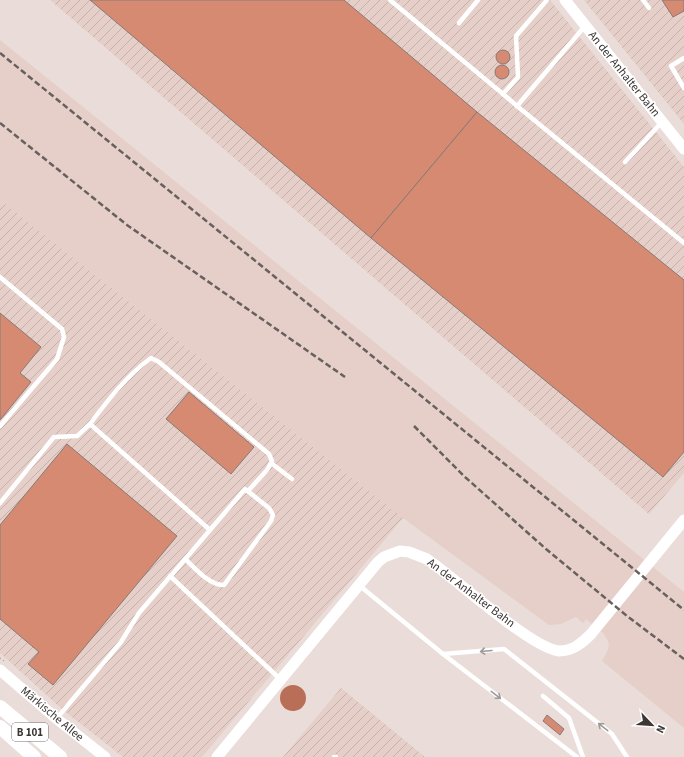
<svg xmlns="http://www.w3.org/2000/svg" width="684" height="757" font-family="'Source Sans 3',sans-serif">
	<defs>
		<pattern id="industrial-furrows" width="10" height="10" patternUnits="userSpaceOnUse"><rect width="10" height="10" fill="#e5cfc8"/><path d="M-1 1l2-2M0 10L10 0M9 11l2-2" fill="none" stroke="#c5b2ac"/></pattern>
	</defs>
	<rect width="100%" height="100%" fill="#eadcd8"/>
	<path fill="#e5cfc8" d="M0 40 684 592V728L602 661 608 650 609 644 607 639 603 633 586 619 583 623 576 617 561 624 549 625 403 518 0 200Z"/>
	<g fill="url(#industrial-furrows)">
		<path d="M50 0H550L684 167V473L649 514Z"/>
		<path d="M584 0H684V124Z"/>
		<path d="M0 200 403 518 202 757H123L63 710 0 653Z"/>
		<path d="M341 688 425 757H283Z"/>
	</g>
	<circle fill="#b86e57" cx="293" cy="698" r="13"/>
	<g fill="#d78a72" stroke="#867a76">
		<path d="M90 0H344L477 112 371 238Z"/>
		<path d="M662 0H684V11L673 17Z"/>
		<circle cx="503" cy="57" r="7"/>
		<circle cx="502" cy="72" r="7"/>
		<path d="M477 112 684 280V452L663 477 371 238Z"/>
		<path d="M0 313 41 347 20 373 31 382 0 420Z"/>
		<path d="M189 392 254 447 231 474 166 419Z"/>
		<path d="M67 444 177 536 53 685 28 664 39 652 0 619V525Z"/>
		<path d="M547 715 564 729 560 735 543 721Z"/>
	</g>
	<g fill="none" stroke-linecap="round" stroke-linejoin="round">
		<path stroke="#afa4a1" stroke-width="1.5" stroke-dasharray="1 3" stroke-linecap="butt" d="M0 658 4 661"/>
		<g stroke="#fff" stroke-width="4.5">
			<path d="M390 0 503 94"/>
			<path d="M643 0 649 8"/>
			<path d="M459 23 478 0"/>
			<path d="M585 26 517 106 684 243"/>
			<path d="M684 58 671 66 684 88"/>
			<path d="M517 106 503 94 518 77 516 36 547 0"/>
			<path d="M625 162 662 122"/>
			<path d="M0 277 62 329 64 337 57 359 0 426"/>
			<path d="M90 424C108 400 127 375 151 358L159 362 269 454 272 461 267 470 248 491"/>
			<path d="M271 463 292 479"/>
			<path d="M0 503 54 437 77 436 90 424 210 530 139 613 121 642 57 718"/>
			<path d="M185 559C195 568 210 586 224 585L271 521 273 515 269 508 245 489 210 530"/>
			<path d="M170 576 281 680"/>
			<path d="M360 586 443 654 577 757"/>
			<path d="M443 654 504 649 612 734 627 757"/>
			<path d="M543 696 569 718 583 757"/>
			<path d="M334 757H336"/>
		</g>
		<g stroke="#fff" stroke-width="11">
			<path d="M565 0 684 149"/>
			<path d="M0 670 57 719 105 757"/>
			<path d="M217 757 378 562 384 557 400 551 409 552 427 559C455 578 531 648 559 651 573 651 582 643 591 634L684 520"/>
		</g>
		<g stroke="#fff" stroke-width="14">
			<path d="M0 707 60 757"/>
			<path d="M0 727 34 757"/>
		</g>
		<g stroke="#68605e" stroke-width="2.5" stroke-dasharray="6 3" stroke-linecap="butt">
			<path d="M0 53 684 610"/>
			<path d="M0 123 127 225 345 377"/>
			<path d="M414 426 465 477 546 549 627 616 684 659"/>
		</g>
	</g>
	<defs><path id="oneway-shaft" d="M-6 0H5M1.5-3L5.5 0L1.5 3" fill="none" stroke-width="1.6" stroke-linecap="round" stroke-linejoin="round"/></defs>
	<g stroke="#9e9a9a">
		<use href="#oneway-shaft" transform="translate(486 651) rotate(175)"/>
		<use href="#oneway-shaft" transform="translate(496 695) rotate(38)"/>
		<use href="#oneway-shaft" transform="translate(603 727) rotate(-142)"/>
	</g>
	<g text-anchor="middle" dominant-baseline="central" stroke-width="3" stroke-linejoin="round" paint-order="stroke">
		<rect fill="#fff" stroke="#767272" stroke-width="1" x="12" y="723" width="36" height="18" rx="3"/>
		<g font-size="11" font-weight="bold" fill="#3c3635">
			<text x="30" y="732">B 101</text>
		</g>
		<g font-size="12" fill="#3c3635" stroke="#fff">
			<text transform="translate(624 74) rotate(51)">An der Anhalter Bahn</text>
			<text transform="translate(471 593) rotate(37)">An der Anhalter Bahn</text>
			<text transform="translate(52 714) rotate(40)">Märkische Allee</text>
		</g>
	</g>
	<g transform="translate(652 725) rotate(115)" stroke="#ffffff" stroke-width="3" paint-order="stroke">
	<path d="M0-3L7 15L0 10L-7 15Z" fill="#3c3635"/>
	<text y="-6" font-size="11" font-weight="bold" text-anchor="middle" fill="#3c3635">N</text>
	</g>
</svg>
